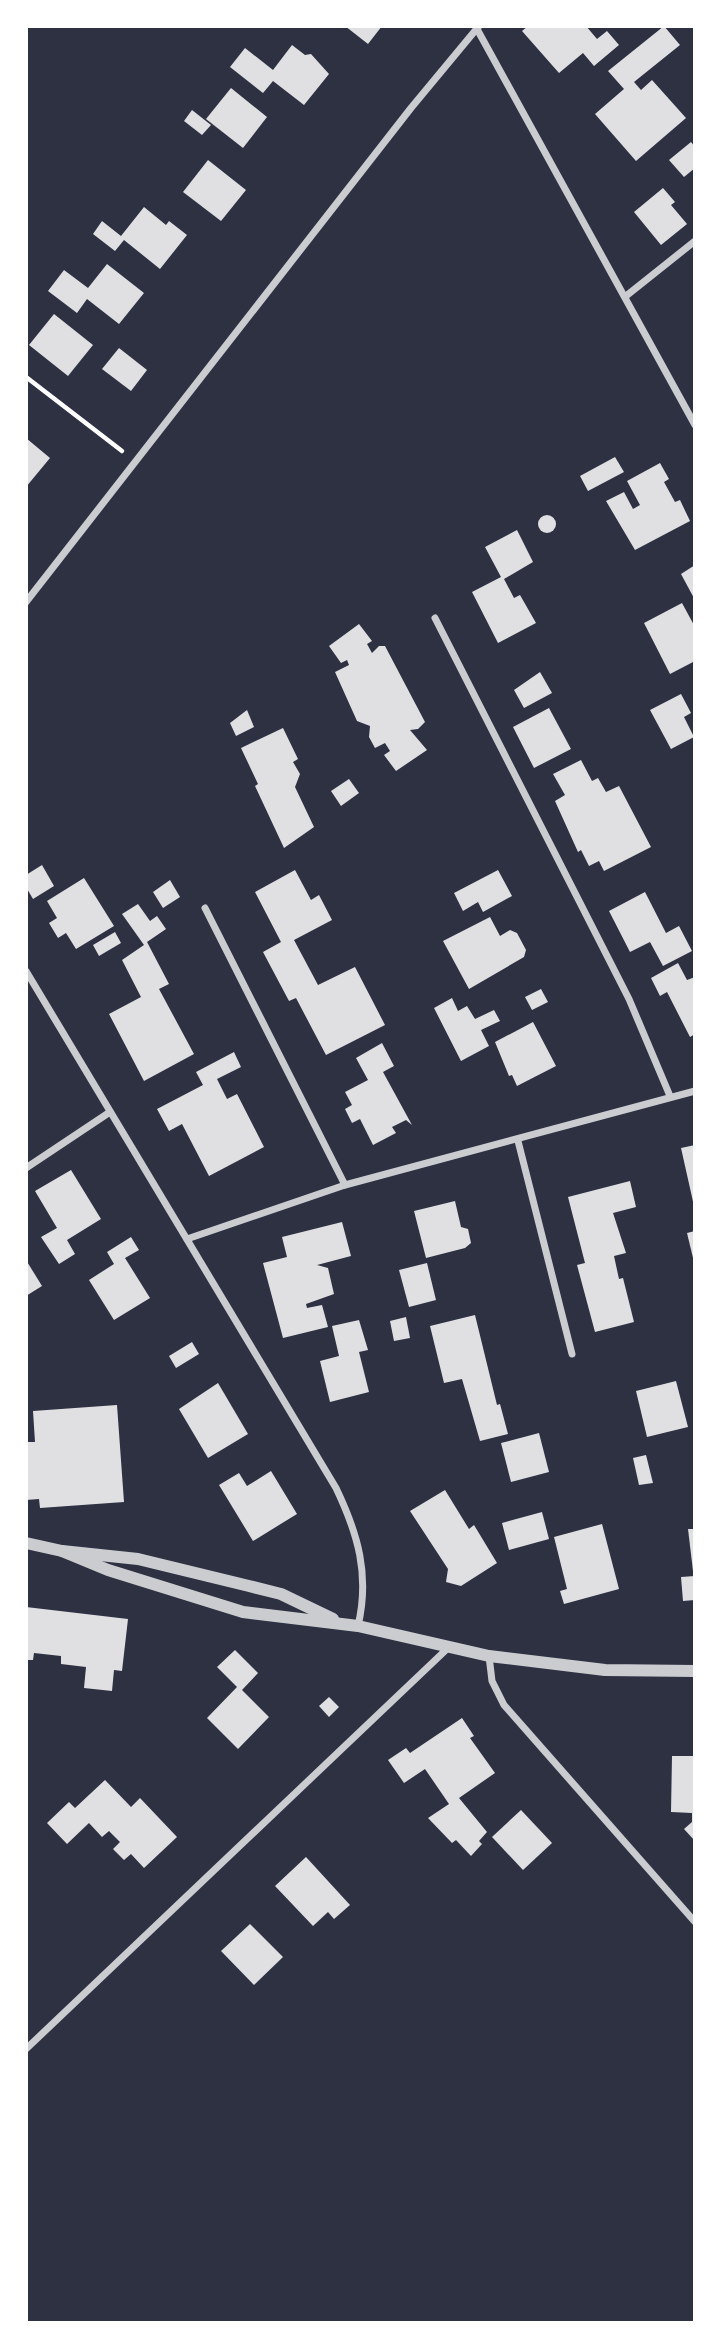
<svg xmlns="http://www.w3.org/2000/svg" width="721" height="2349" font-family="'PT Serif',serif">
	<rect width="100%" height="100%" fill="#2d3142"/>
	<g fill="#e0e0e3">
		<path d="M345 26H382L368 44Z"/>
		<path d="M528 26H586L597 39 607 31 619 45 594 66 583 53 559 73 522 31Z"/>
		<path d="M664 26 680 45 634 82 641 90 652 80 686 118 636 161 595 114 624 89 608 71Z"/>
		<path d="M292 45 305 55 311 54 329 74 304 105 273 81 263 93 230 67 245 48 273 70Z"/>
		<path d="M231 88 267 117 243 148 206 119Z"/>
		<path d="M192 110 211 125 202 135 184 121Z"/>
		<path d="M691 142 695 147V168L684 177 669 160Z"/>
		<path d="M208 160 246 190 221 221 183 192Z"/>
		<path d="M663 188 675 202 671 205 687 224 661 245 634 212Z"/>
		<path d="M144 207 166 225 169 221 187 235 160 269 124 240 115 251 93 234 102 221 121 236Z"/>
		<path d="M107 264 144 293 119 324 87 299 77 313 48 291 64 270 88 288Z"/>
		<path d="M54 314 93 345 68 376 29 345Z"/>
		<path d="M119 348 147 370 131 391 102 369Z"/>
		<path d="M26 438 50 458 26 487Z"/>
		<path d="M615 457 624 472 588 491 580 476Z"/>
		<path d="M660 463 669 479 664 482 675 502 680 500 690 521 635 550 606 501 624 492 633 509 640 505 627 481Z"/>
		<circle cx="547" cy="524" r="9"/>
		<path d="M517 530 533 562 504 579 514 598 520 595 536 623 498 643 472 592 501 577 485 547Z"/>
		<path d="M695 565V600L681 574Z"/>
		<path d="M682 603 695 627V661L670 674 644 623Z"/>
		<path d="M359 624 372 641 367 644 372 653 379 646H385L425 722 418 729 410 730 427 750 396 771 384 755 390 751 385 743 375 748 369 737 370 726 357 721 335 672 349 665 347 660 341 663 329 646Z"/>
		<path d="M540 672 552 693 524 708 514 690Z"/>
		<path d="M681 694 691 713 684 717 694 737 671 749 650 710Z"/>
		<path d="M549 708 571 749 534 768 513 727Z"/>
		<path d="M247 710 254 727 236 736 230 723Z"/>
		<path d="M283 728 298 759 293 762 300 774 295 787 314 827 284 848 255 786 258 784 241 748Z"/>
		<path d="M581 760 592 781 598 778 606 792 619 786 651 847 604 871 599 861 589 866 581 850 578 852 555 801 565 795 553 774Z"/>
		<path d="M349 779 359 793 341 806 331 791Z"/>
		<path d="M42 865 54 886 33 899 26 887V875Z"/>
		<path d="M295 870 311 900 319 895 332 920 294 940 318 985 355 967 385 1025 326 1055 296 998 289 1001 263 952 281 942 255 892Z"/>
		<path d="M498 870 512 896 483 912 478 902 463 911 454 893Z"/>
		<path d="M84 878 114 926 76 949 66 933 58 938 49 923 57 918 47 901Z"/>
		<path d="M170 880 180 897 163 908 153 892Z"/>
		<path d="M645 892 666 933 679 926 692 951 663 966 650 942 630 952 609 911Z"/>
		<path d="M138 904 150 921 157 916 166 929 147 942 169 984 159 989 194 1054 144 1081 109 1014 141 997 122 960 144 945 122 914Z"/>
		<path d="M490 917 500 936 510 930 517 933 526 950 524 957 469 989 443 941Z"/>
		<path d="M115 932 121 943 99 956 93 945Z"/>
		<path d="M678 963 687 980 695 977V1034L690 1037 667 992 660 996 651 978Z"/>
		<path d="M541 989 548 1002 532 1010 525 997Z"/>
		<path d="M452 998 458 1011 467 1006 475 1019 494 1010 500 1021 481 1030 489 1046 461 1061 434 1008Z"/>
		<path d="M533 1022 556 1066 517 1086 512 1075 509 1076 495 1042Z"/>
		<path d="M382 1043 394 1066 383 1072 412 1125 406 1120 392 1127 396 1133 373 1145 360 1119 352 1123 345 1109 352 1105 345 1092 368 1080 356 1058Z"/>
		<path d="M234 1052 241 1067 217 1079 227 1099 237 1094 264 1147 209 1176 182 1124 169 1131 157 1109 203 1085 196 1072Z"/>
		<path d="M695 1145V1205L694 1206 681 1148Z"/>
		<path d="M71 1170 101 1219 67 1240 75 1254 59 1264 41 1237 57 1228 35 1191Z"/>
		<path d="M630 1181 636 1207 613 1213 626 1253 614 1256 619 1279 623 1278 634 1322 595 1332 577 1265 585 1263 568 1197Z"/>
		<path d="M455 1201 461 1227 468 1229 471 1243 465 1248 426 1258 414 1211Z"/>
		<path d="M342 1222 351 1256 317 1265 328 1268 334 1294 306 1304 307 1308 322 1305 328 1327 283 1338 263 1263 287 1257 282 1237Z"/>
		<path d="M695 1231V1262H694L687 1233Z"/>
		<path d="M131 1237 139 1250 125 1258 150 1298 114 1320 89 1280 114 1264 107 1252Z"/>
		<path d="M26 1260 42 1286 26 1296Z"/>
		<path d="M427 1263 436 1300 409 1307 399 1270Z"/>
		<path d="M475 1315 497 1405 500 1404 508 1434 480 1441 462 1379 444 1383 430 1326Z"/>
		<path d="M406 1317 410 1338 394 1341 390 1321Z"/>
		<path d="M359 1320 368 1350 359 1352 369 1392 330 1402 320 1361 339 1356 332 1326Z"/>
		<path d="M192 1342 199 1354 176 1368 169 1356Z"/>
		<path d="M676 1381 688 1427 647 1437 636 1391Z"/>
		<path d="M218 1383 248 1434 208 1458 179 1409Z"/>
		<path d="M117 1405 124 1502 40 1508 39 1499 26 1500V1442H35L33 1411Z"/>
		<path d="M539 1433 549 1472 511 1482 501 1443Z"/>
		<path d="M646 1455 653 1483 639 1485 633 1458Z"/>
		<path d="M271 1471 297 1514 253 1541 219 1485 239 1473 247 1486Z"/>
		<path d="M445 1490 469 1529 474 1525 497 1563 461 1586 446 1582 448 1569 410 1511Z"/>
		<path d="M542 1512 549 1539 509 1550 502 1523Z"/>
		<path d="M602 1524 619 1589 564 1604 560 1591 567 1589 554 1537Z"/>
		<path d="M688 1529H695V1571H693Z"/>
		<path d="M695 1576V1600L683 1601 681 1577Z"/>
		<path d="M26 1607 128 1619 122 1671 114 1670 112 1691 84 1688 86 1667 61 1664V1656L34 1653 33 1660H26Z"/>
		<path d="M235 1650 258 1673 242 1690 269 1717 238 1749 207 1718 237 1687 217 1667Z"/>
		<path d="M329 1697 339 1707 329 1717 319 1706Z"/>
		<path d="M462 1718 474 1736 470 1738 495 1773 459 1798 487 1832 479 1841 482 1844 471 1856 456 1840 452 1843 428 1818 449 1804 425 1769 404 1783 388 1760 406 1748 410 1753Z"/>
		<path d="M672 1756H695V1841L684 1829 692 1822V1813L671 1812Z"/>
		<path d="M105 1780 131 1807 140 1798 177 1837 144 1868 131 1854 124 1860 113 1849 120 1842 109 1831 102 1837 89 1823 67 1844 47 1823 69 1802 75 1808Z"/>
		<path d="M521 1810 552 1843 523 1870 492 1837Z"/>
		<path d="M306 1857 350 1905 334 1919 328 1912 313 1926 275 1886Z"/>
		<path d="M250 1924 283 1957 254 1985 221 1951Z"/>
	</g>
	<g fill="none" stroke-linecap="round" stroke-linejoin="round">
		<path stroke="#fff" stroke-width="4.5" d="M26 377 122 451"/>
		<g stroke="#caccd0" stroke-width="7">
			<path d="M477 29 695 425"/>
			<path d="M626 296 695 241"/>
			<path d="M26 602 411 108 479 26"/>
			<path d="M435 618 629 999 670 1096"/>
			<path d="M205 908 345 1185"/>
			<path d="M26 971 336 1488C358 1534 370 1575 358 1626"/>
			<path d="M518 1141 572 1354"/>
			<path d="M26 1168 110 1112"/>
			<path d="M187 1239 345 1185 695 1091"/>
			<path d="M489 1656 492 1681 504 1705 695 1922"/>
			<path d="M26 2049 448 1648"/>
		</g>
		<g stroke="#caccd0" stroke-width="12">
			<path d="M26 1543 62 1551 138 1559 249 1586 281 1594 333 1619"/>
			<path d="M62 1551 108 1570 243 1612 358 1626 489 1656 605 1670 695 1671"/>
		</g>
	</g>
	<rect width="721" height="2349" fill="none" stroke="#ffffff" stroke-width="56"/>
</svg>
